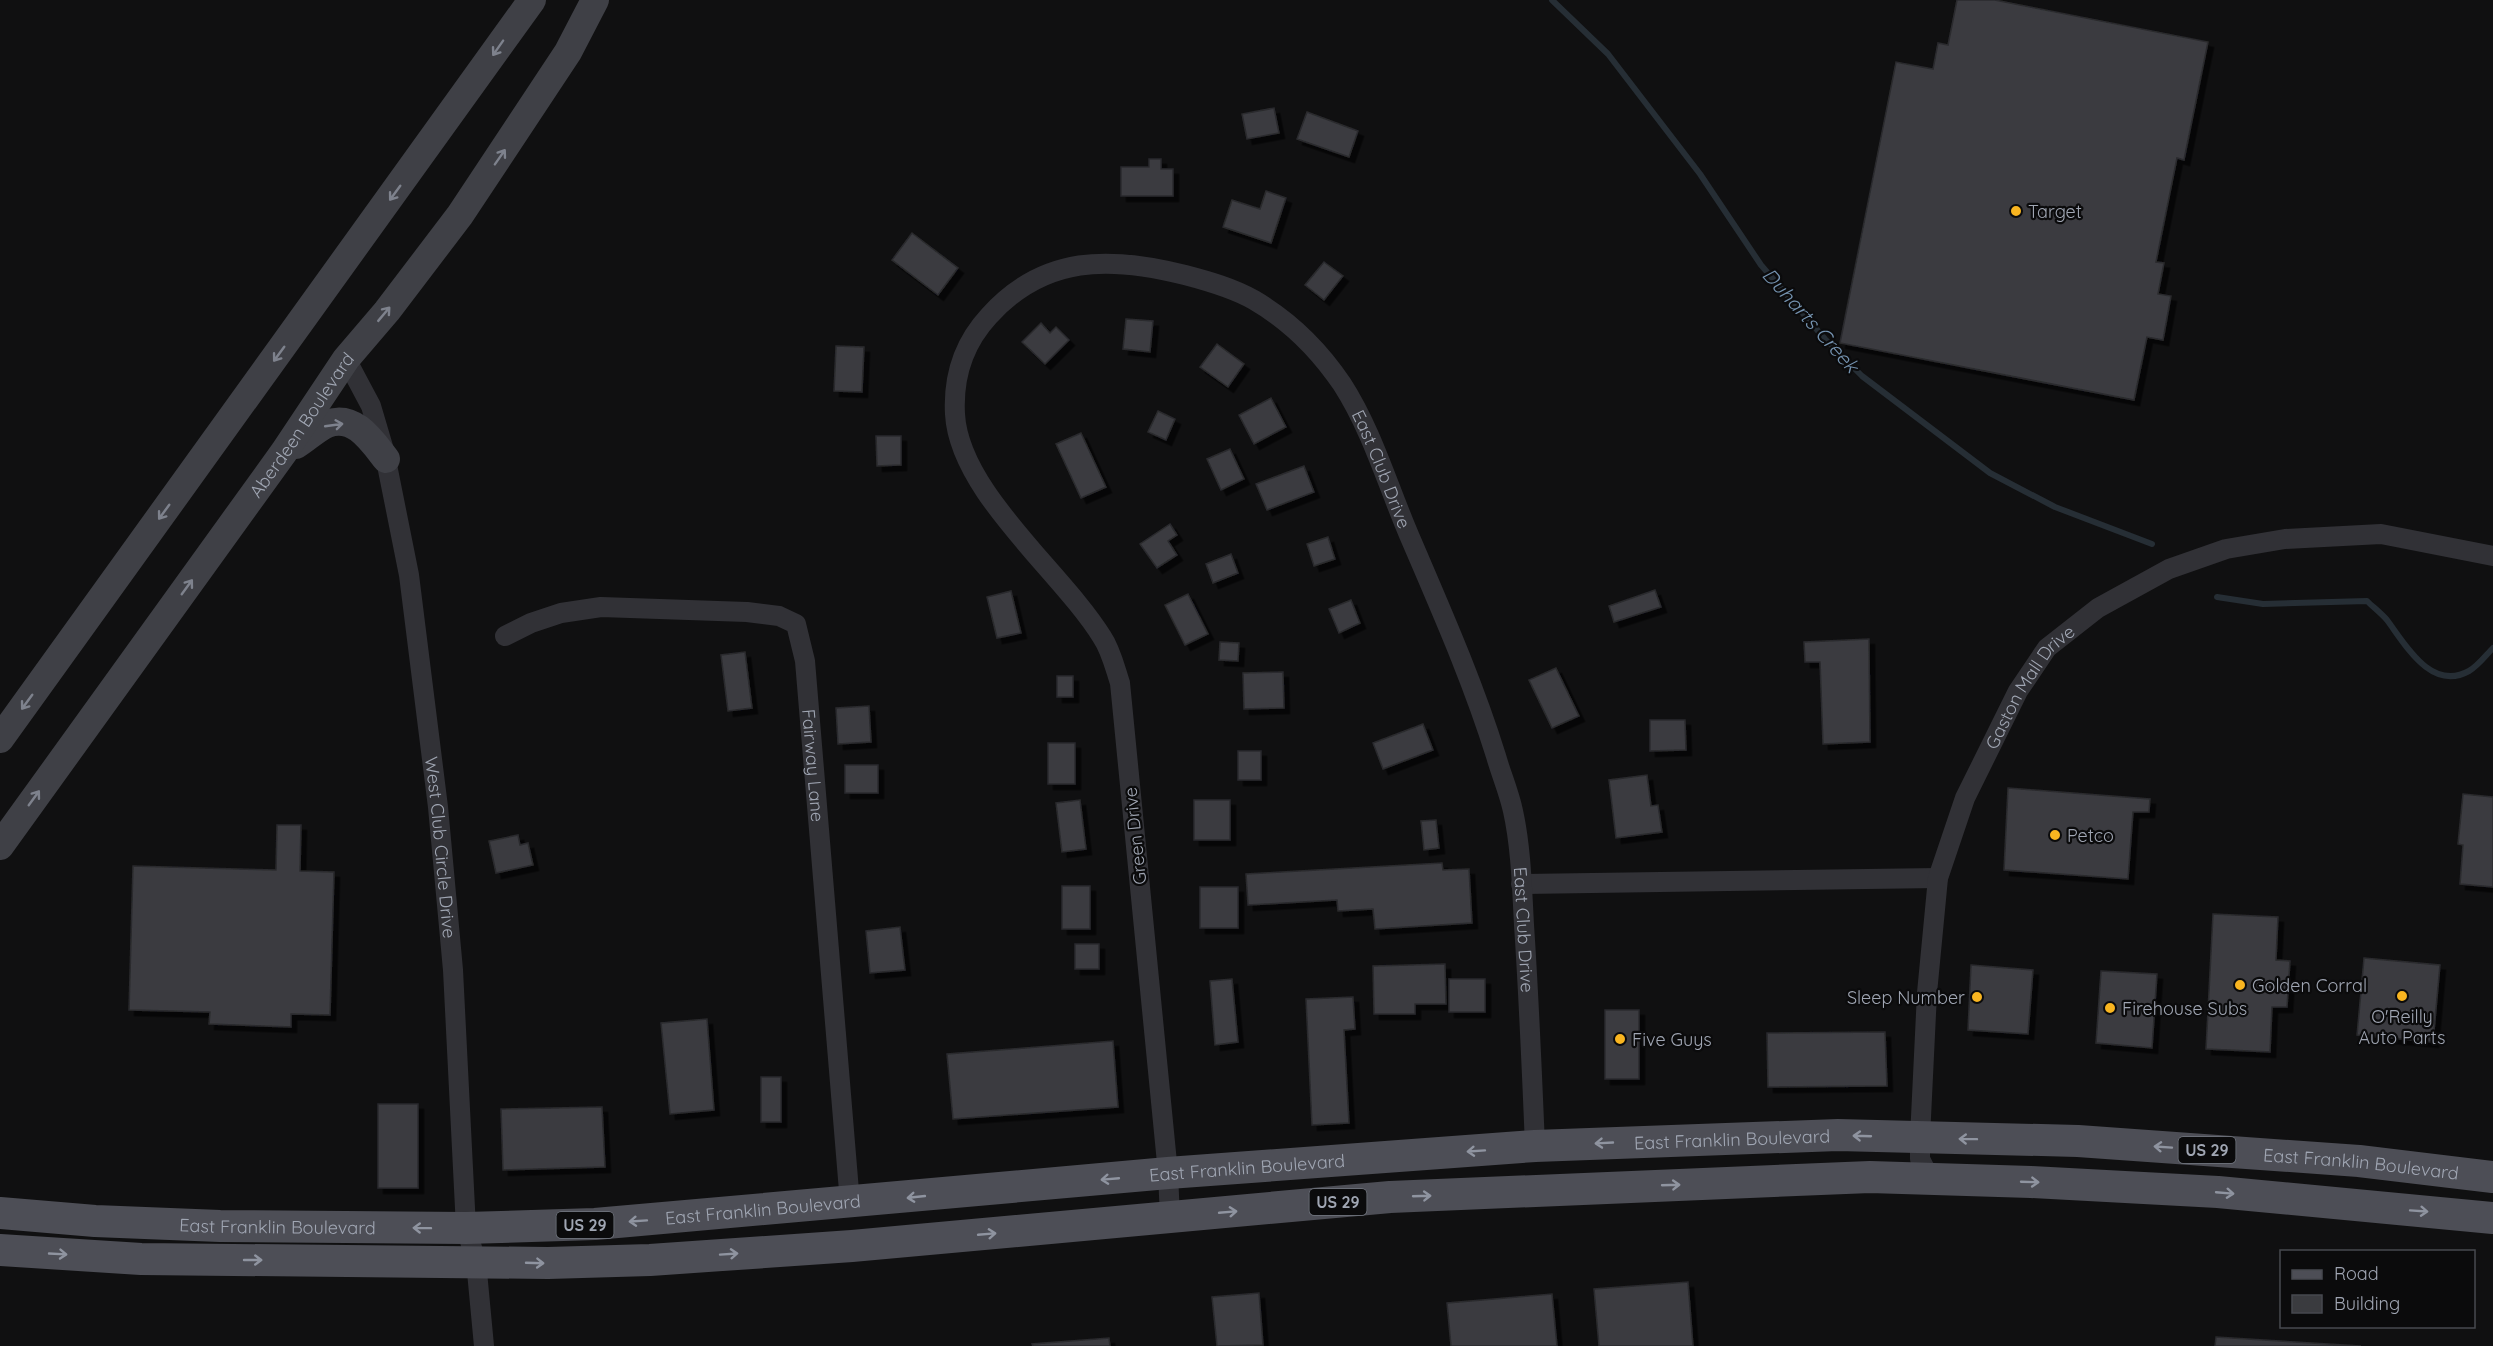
<svg xmlns="http://www.w3.org/2000/svg" width="2493" height="1346" font-family="Quicksand,sans-serif">
	<defs>
		<filter id="shadow"><feDropShadow dx="5.5" dy="5.5" stdDeviation="0" flood-color="#0009"/></filter>
	</defs>
	<rect width="100%" height="100%" fill="#101011"/>
	<g fill="none" stroke-linecap="round" stroke-linejoin="round">
		<g stroke="#262e35" stroke-width="6">
			<path d="M1552 0 1608 54 1700 174 1761 265 1825 339 1862 376 1990 473 2055 507 2152 544"/>
			<path d="M2217 597 2263 604 2367 601C2373 607 2381 613 2387 620 2405 644 2431 692 2469 671 2478 666 2486 655 2493 648"/>
		</g>
	</g>
	<g fill="#3a3b3f" stroke="#2a2a2d" stroke-width="1.5" filter="url(#shadow)">
		<path d="M1957 0H1995L2208 42 2184 160 2177 158 2156 262 2164 263 2158 294 2171 296 2163 340 2147 337 2134 400 1840 343 1896 62 1933 69 1938 43 1948 45Z"/>
		<path d="M1274 108 1279 133 1247 139 1242 114Z"/>
		<path d="M1307 112 1358 131 1349 157 1297 139Z"/>
		<path d="M1149 159H1161V169H1173V196H1121V167H1149Z"/>
		<path d="M1266 191 1286 198 1271 243 1223 227 1232 200 1260 209Z"/>
		<path d="M912 233 958 268 938 295 892 260Z"/>
		<path d="M1324 262 1343 276 1324 300 1305 285Z"/>
		<path d="M1126 319 1153 321 1150 352 1123 349Z"/>
		<path d="M1041 323 1050 333 1056 327 1069 340 1045 364 1022 342Z"/>
		<path d="M1217 344 1244 364 1228 387 1200 367Z"/>
		<path d="M836 346 864 347 862 392 834 391Z"/>
		<path d="M1271 398 1286 427 1254 444 1239 415Z"/>
		<path d="M1158 411 1175 419 1166 440 1148 432Z"/>
		<path d="M1081 433 1106 487 1081 498 1056 444Z"/>
		<path d="M876 436H901V465L877 466Z"/>
		<path d="M1230 449 1244 479 1221 490 1207 459Z"/>
		<path d="M1304 466 1314 492 1267 510 1256 484Z"/>
		<path d="M1170 524 1177 535 1168 541 1177 555 1157 568 1140 544Z"/>
		<path d="M1328 537 1335 559 1314 566 1307 544Z"/>
		<path d="M1231 554 1238 573 1213 583 1206 564Z"/>
		<path d="M1655 590 1661 607 1614 622 1609 606Z"/>
		<path d="M1011 591 1021 633 997 638 987 597Z"/>
		<path d="M1188 594 1208 634 1185 645 1165 605Z"/>
		<path d="M1351 600 1360 623 1339 633 1329 609Z"/>
		<path d="M1869 639 1870 742 1823 744 1820 662H1805L1804 642Z"/>
		<path d="M1220 642 1239 643 1238 661 1219 660Z"/>
		<path d="M745 652 752 708 728 711 721 655Z"/>
		<path d="M1556 668 1579 716 1552 728 1529 680Z"/>
		<path d="M1283 672 1284 708 1244 709 1243 673Z"/>
		<rect x="1057" y="676" width="16" height="21"/>
		<path d="M869 706 871 742 838 744 836 708Z"/>
		<path d="M1650 720H1685L1686 750 1650 751Z"/>
		<path d="M1423 724 1433 750 1383 769 1373 743Z"/>
		<rect x="1048" y="743" width="27" height="41"/>
		<rect x="1238" y="751" width="23" height="29"/>
		<rect x="845" y="765" width="33" height="28"/>
		<path d="M1647 775 1651 806 1658 805 1662 832 1616 838 1609 780Z"/>
		<path d="M2008 788 2150 799 2149 812H2133L2128 879 2004 870Z"/>
		<path d="M2463 794 2493 797V887L2460 884 2463 845 2458 844Z"/>
		<path d="M1080 800 1086 849 1062 852 1056 803Z"/>
		<rect x="1194" y="800" width="36" height="40"/>
		<path d="M1436 820 1439 848 1424 850 1421 821Z"/>
		<path d="M277 825H301L300 871 334 872 330 1015 291 1014V1027L209 1024 210 1012 129 1010 133 866 276 870Z"/>
		<path d="M518 835 520 845 528 843 533 865 496 873 489 841Z"/>
		<path d="M1442 863 1443 870 1469 869 1472 923 1375 929 1373 909 1338 911 1337 900 1248 905 1246 874Z"/>
		<rect x="1062" y="886" width="28" height="43"/>
		<rect x="1200" y="887" width="38" height="41"/>
		<path d="M2213 914 2278 917 2276 960 2290 961 2287 1007H2272L2270 1052 2206 1049Z"/>
		<path d="M900 927 905 970 870 973 866 931Z"/>
		<rect x="1075" y="944" width="24" height="25"/>
		<path d="M2364 958 2440 965 2433 1042 2357 1035Z"/>
		<path d="M1445 964 1446 1004H1415V1014H1374L1373 966Z"/>
		<path d="M1971 965 2033 970 2028 1034 1968 1030Z"/>
		<path d="M2101 971 2157 974 2152 1048 2096 1043Z"/>
		<path d="M1232 979 1238 1042 1215 1045 1210 981Z"/>
		<rect x="1449" y="979" width="36" height="33"/>
		<path d="M1353 997 1355 1029 1344 1030 1349 1123 1312 1125 1306 999Z"/>
		<rect x="1605" y="1010" width="34" height="69"/>
		<path d="M707 1019 714 1110 670 1114 661 1023Z"/>
		<path d="M1885 1032 1887 1086 1768 1087 1767 1033Z"/>
		<path d="M1113 1041 1118 1107 953 1119 947 1054Z"/>
		<rect x="761" y="1077" width="20" height="45"/>
		<rect x="378" y="1104" width="40" height="84"/>
		<path d="M602 1107 605 1167 503 1170 501 1109Z"/>
		<path d="M1688 1282 1693 1346H1599L1594 1289Z"/>
		<path d="M1259 1293 1263 1345 1217 1346 1212 1297Z"/>
		<path d="M1552 1294 1557 1346H1451L1447 1303Z"/>
		<path d="M2216 1337 2361 1346H2215Z"/>
		<path d="M1109 1338 1110 1346H1033L1032 1344Z"/>
	</g>
	<g fill="none" stroke-linecap="round" stroke-linejoin="round">
		<g stroke="#313136" stroke-width="20">
			<path id="s1" d="M346 359 371 406 384 450 409 575 438 807 453 970 466 1228 476 1261 484 1346"/>
			<path id="s2" d="M505 636 531 623 561 613 601 607 747 612 779 616 796 624 805 661 850 1203"/>
			<path d="M1521 884 1938 878"/>
			<path id="s3" d="M1930 1179 1920 1159V1138L1927 993 1938 878 1965 798 2018 691 2047 648 2098 608 2169 569 2226 549 2285 539 2381 534 2493 556"/>
			<path id="s4" d="M1170 1218 1168 1173 1120 683C1115 668 1111 650 1102 637 1062 572 959 492 955 414 953 377 964 343 989 316 1044 255 1110 256 1185 275 1208 281 1233 288 1254 300 1290 321 1319 350 1342 384 1373 432 1389 490 1412 542 1442 612 1473 682 1496 756 1501 774 1509 792 1513 811 1521 847 1522 888 1524 925 1529 999 1532 1073 1535 1146"/>
		</g>
		<g stroke="#3f4046" stroke-width="28">
			<path d="M296 445C306 439 316 429 327 424 354 413 372 441 386 459"/>
			<path d="M0 739 532 0"/>
			<path id="s5" d="M0 846 284 452 346 359 387 311 460 215 568 52 595 0"/>
		</g>
		<g stroke="#4d4e56" stroke-width="32">
			<path id="s6" d="M0 1213 95 1221 220 1226 466 1228 595 1224 1168 1173 1535 1146 1838 1135 2078 1141 2359 1161 2493 1177"/>
			<path d="M0 1250 141 1259 548 1263 650 1260 852 1246 1390 1197 1870 1177 2031 1182 2218 1192 2493 1218"/>
		</g>
	</g>
	<defs><path id="oneway-shaft" d="M-6 0H5M1.5-3L5.5 0L1.5 3" fill="none" stroke-width="1.6" stroke-linecap="round" stroke-linejoin="round" transform="scale(1.5)"/></defs>
	<g stroke="#7e828d">
		<use href="#oneway-shaft" transform="translate(498 48) rotate(125)"/>
		<use href="#oneway-shaft" transform="translate(500 157) rotate(-55)"/>
		<use href="#oneway-shaft" transform="translate(395 193) rotate(126)"/>
		<use href="#oneway-shaft" transform="translate(384 314) rotate(-50)"/>
		<use href="#oneway-shaft" transform="translate(279 354) rotate(126)"/>
		<use href="#oneway-shaft" transform="translate(334 425) rotate(-8)"/>
		<use href="#oneway-shaft" transform="translate(164 512) rotate(126)"/>
		<use href="#oneway-shaft" transform="translate(187 587) rotate(-54)"/>
		<use href="#oneway-shaft" transform="translate(27 702) rotate(126)"/>
		<use href="#oneway-shaft" transform="translate(34 798) rotate(-54)"/>
	</g>
	<g stroke="#8f94a0">
		<use href="#oneway-shaft" transform="translate(1862 1136) rotate(-178)"/>
		<use href="#oneway-shaft" transform="translate(1968 1139) rotate(-179)"/>
		<use href="#oneway-shaft" transform="translate(1604 1143) rotate(177)"/>
		<use href="#oneway-shaft" transform="translate(2163 1147) rotate(-176)"/>
		<use href="#oneway-shaft" transform="translate(1476 1151) rotate(176)"/>
		<use href="#oneway-shaft" transform="translate(1110 1179) rotate(175)"/>
		<use href="#oneway-shaft" transform="translate(2030 1182) rotate(2)"/>
		<use href="#oneway-shaft" transform="translate(1671 1185) rotate(-2)"/>
		<use href="#oneway-shaft" transform="translate(2225 1193) rotate(5)"/>
		<use href="#oneway-shaft" transform="translate(1422 1196) rotate(-2)"/>
		<use href="#oneway-shaft" transform="translate(916 1197) rotate(174)"/>
		<use href="#oneway-shaft" transform="translate(2419 1211) rotate(4)"/>
		<use href="#oneway-shaft" transform="translate(1228 1212) rotate(-5)"/>
		<use href="#oneway-shaft" transform="translate(638 1221) rotate(176)"/>
		<use href="#oneway-shaft" transform="translate(422 1228) rotate(-179)"/>
		<use href="#oneway-shaft" transform="translate(987 1234) rotate(-5)"/>
		<use href="#oneway-shaft" transform="translate(58 1254) rotate(3)"/>
		<use href="#oneway-shaft" transform="translate(729 1254) rotate(-4)"/>
		<use href="#oneway-shaft" transform="translate(253 1260)"/>
		<use href="#oneway-shaft" transform="translate(535 1263) rotate(2)"/>
	</g>
	<g fill="#f9b520" stroke="#0b0b0c" stroke-width="2">
		<circle cx="2016" cy="211" r="6"/>
		<circle cx="2055" cy="835" r="6"/>
		<circle cx="2240" cy="985" r="6"/>
		<circle cx="2402" cy="996" r="6"/>
		<circle cx="1977" cy="997" r="6"/>
		<circle cx="2110" cy="1008" r="6"/>
		<circle cx="1620" cy="1039" r="6"/>
	</g>
	<g text-anchor="middle" dominant-baseline="central" stroke-width="4.5" stroke-linejoin="round" paint-order="stroke">
		<g fill="#0b0b0c" stroke="#737881" stroke-width="1.5">
			<rect x="2178.5" y="1137" width="57" height="26" rx="4.5"/>
			<rect x="1309.5" y="1189" width="57" height="26" rx="4.5"/>
			<rect x="556.5" y="1212" width="57" height="26" rx="4.5"/>
		</g>
		<g font-size="16" font-weight="bold" fill="#a0a6b3">
			<text x="2207" y="1150">US 29</text>
			<text x="1338" y="1202">US 29</text>
			<text x="585" y="1225">US 29</text>
		</g>
		<g font-size="18" fill="#a0a6b3" stroke="#0b0b0c" text-anchor="start">
			<text x="2028" y="211">Target</text>
			<text x="2067" y="835">Petco</text>
			<text x="2252" y="985">Golden Corral</text>
			<text x="1965" y="997" text-anchor="end">Sleep Number</text>
			<text x="2122" y="1008">Firehouse Subs</text>
			<text x="2402" y="1016" text-anchor="middle">O'Reilly<tspan x="2402" dy="21">Auto Parts</tspan></text>
			<text x="1632" y="1039">Five Guys</text>
		</g>
		<g font-size="18" fill="#a0a6b3" stroke="#0b0b0c">
			<text stroke="none"><textPath href="#s5" startOffset="518">Aberdeen Boulevard</textPath></text>
			<text stroke="none"><textPath href="#s4" startOffset="1467">East Club Drive</textPath></text>
			<text stroke="none"><textPath href="#s3" startOffset="518">Gaston Mall Drive</textPath></text>
			<text stroke="none"><textPath href="#s2" startOffset="441">Fairway Lane</textPath></text>
			<text transform="translate(1135 836) rotate(-96)">Green Drive</text>
			<text stroke="none"><textPath href="#s1" startOffset="501">West Club Circle Drive</textPath></text>
			<text stroke="none"><textPath href="#s4" startOffset="1953">East Club Drive</textPath></text>
			<text stroke="none"><textPath href="#s6" startOffset="1736">East Franklin Boulevard</textPath></text>
			<text stroke="none"><textPath href="#s6" startOffset="2366">East Franklin Boulevard</textPath></text>
			<text stroke="none"><textPath href="#s6" startOffset="1250">East Franklin Boulevard</textPath></text>
			<text stroke="none"><textPath href="#s6" startOffset="764">East Franklin Boulevard</textPath></text>
			<text stroke="none"><textPath href="#s6" startOffset="278">East Franklin Boulevard</textPath></text>
		</g>
		<g font-size="20" font-style="italic" fill="#7593b0" stroke="#0b0b0c">
			<text transform="translate(1811 320) rotate(48)">Duharts Creek</text>
		</g>
	</g>
	<rect x="2280" y="1250" width="195" height="78" fill="#0b0b0c" stroke="#47494f" stroke-width="1.5"/>
	<rect x="2292" y="1270" width="30" height="9" fill="#4d4e56" stroke="#47494f" stroke-width="1.5"/>
	<text x="2334" y="1280" font-size="18" fill="#a0a6b3">Road</text>
	<rect x="2292" y="1295" width="30" height="18" fill="#3a3b3f" stroke="#47494f" stroke-width="1.5"/>
	<text x="2334" y="1310" font-size="18" fill="#a0a6b3">Building</text>
</svg>
